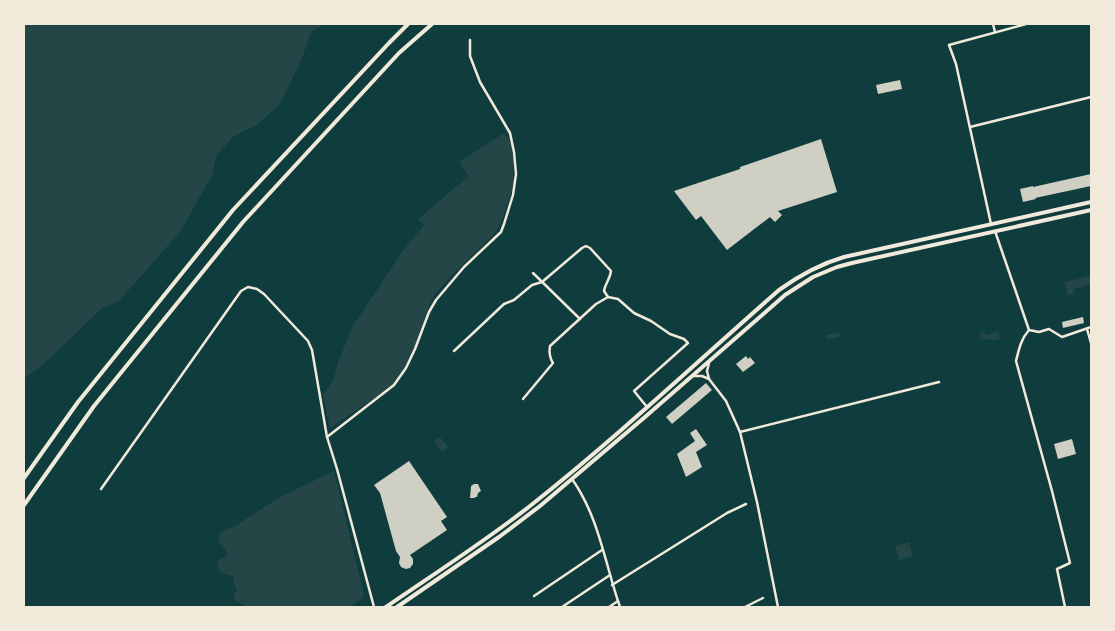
<svg xmlns="http://www.w3.org/2000/svg" width="1115" height="631" font-family="Raleway,sans-serif">
	<rect width="100%" height="100%" fill="#0f3d3e"/>
	<g fill="#244646">
		<path d="M24 24H325L311 32 302 58 280 104 258 124 234 136 216 156 212 175 180 232 118 302 102 308 47 361 24 379Z"/>
		<path d="M504 133 511 143 513 160V185L511 195 500 225 493 235 450 277 435 294 427 311 413 352 403 374 393 385 330 428 323 395 334 379 338 362 353 326 402 252 424 225 418 219 469 176 459 162Z"/>
		<path d="M1090 276 1091 284 1073 289 1074 294 1068 295 1065 282Z"/>
		<path d="M998 331 1000 339 994 340 981 339 980 333 982 332 987 335Z"/>
		<path d="M839 332 840 336 828 340 826 335Z"/>
		<path d="M440 437 448 447 442 452 434 441Z"/>
		<path d="M334 471 364 595 363 598 350 607H246L234 599V595L237 591 234 582V577L220 572 217 563 220 559 225 558 228 554 226 550 219 543V534L227 529 232 528 280 497Z"/>
		<path d="M909 542 913 556 899 560 895 546Z"/>
	</g>
	<g fill="#cfcfc3">
		<path d="M900 80 902 89 878 94 876 85Z"/>
		<path d="M821 139 837 192 778 211 782 215 775 222 770 217 727 250 701 216 696 220 674 191 740 169V167Z"/>
		<path d="M1091 174V186L1035 198 1036 199 1023 202 1020 189 1033 186V187Z"/>
		<path d="M1083 317 1084 323 1063 328 1062 322Z"/>
		<path d="M746 356 748 359 750 357 755 363 743 372 736 364Z"/>
		<path d="M706 383 712 390 672 424 666 417Z"/>
		<path d="M696 429 707 445 696 452 702 467 686 477 677 454 695 441 690 433Z"/>
		<path d="M1072 439 1076 454 1058 459 1054 444Z"/>
		<path d="M409 461 447 517 441 521 447 530 410 555 413 559V564L410 568 406 569 401 567 399 563 400 557 396 551 380 493 374 485Z"/>
		<path d="M474 484H478L481 491 478 493 477 497H475V498H470L471 486Z"/>
	</g>
	<g fill="none" stroke-linecap="round" stroke-linejoin="round">
		<g stroke="#f1e9da" stroke-width="2.5">
			<path d="M993 24 995 32"/>
			<path d="M970 127 1091 97"/>
			<path d="M991 224 956 64 949 45 1026 24"/>
			<path d="M995 231 1029 330 1039 332 1049 329 1062 337 1091 327"/>
			<path d="M533 273 580 319"/>
			<path d="M1087 329 1091 343"/>
			<path d="M1029 330C1021 339 1019 349 1016 361L1052 491 1070 563 1057 569 1065 607"/>
			<path d="M454 351 504 304 514 300 532 285 542 282 582 248 586 246 590 248 611 271C610 279 605 284 604 291L608 297"/>
			<path d="M709 363 707 371 709 379 726 401 740 432 757 502 778 607"/>
			<path d="M693 376H702L709 379"/>
			<path d="M523 399 553 363C549 357 549 352 550 346L596 304 608 297 618 299 634 313 651 321 670 334 684 339 688 343 634 391 647 407"/>
			<path d="M740 432 939 382"/>
			<path d="M327 437 394 385 406 368 415 349 429 312 436 300 464 267 501 232 504 224 513 195 516 174 514 152 510 133 480 82 470 56V40"/>
			<path d="M572 479C599 517 605 564 620 607"/>
			<path d="M101 489 241 291 248 287 257 289 264 294 308 341 312 350 327 437 337 469 374 607"/>
			<path d="M612 585 727 513 746 504"/>
			<path d="M534 596 602 550"/>
			<path d="M562 607 610 575"/>
			<path d="M609 607 618 601"/>
			<path d="M745 607 763 598"/>
		</g>
		<g stroke="#f1e9da" stroke-width="4">
			<path d="M386 607C434 574 484 542 530 506 616 438 697 362 779 290 800 275 820 264 844 257L1091 202"/>
			<path d="M397 607 499 537 540 506 645 417 785 295 813 277 837 267 852 263 1091 210"/>
		</g>
		<g stroke="#f1e9da" stroke-width="4">
			<path d="M24 478 78 402 233 210 389 43 408 24"/>
			<path d="M24 505 94 406 243 222 399 53 432 24"/>
		</g>
	</g>
	<rect width="1115" height="631" fill="none" stroke="#f1e9da" stroke-width="50"/>
</svg>
